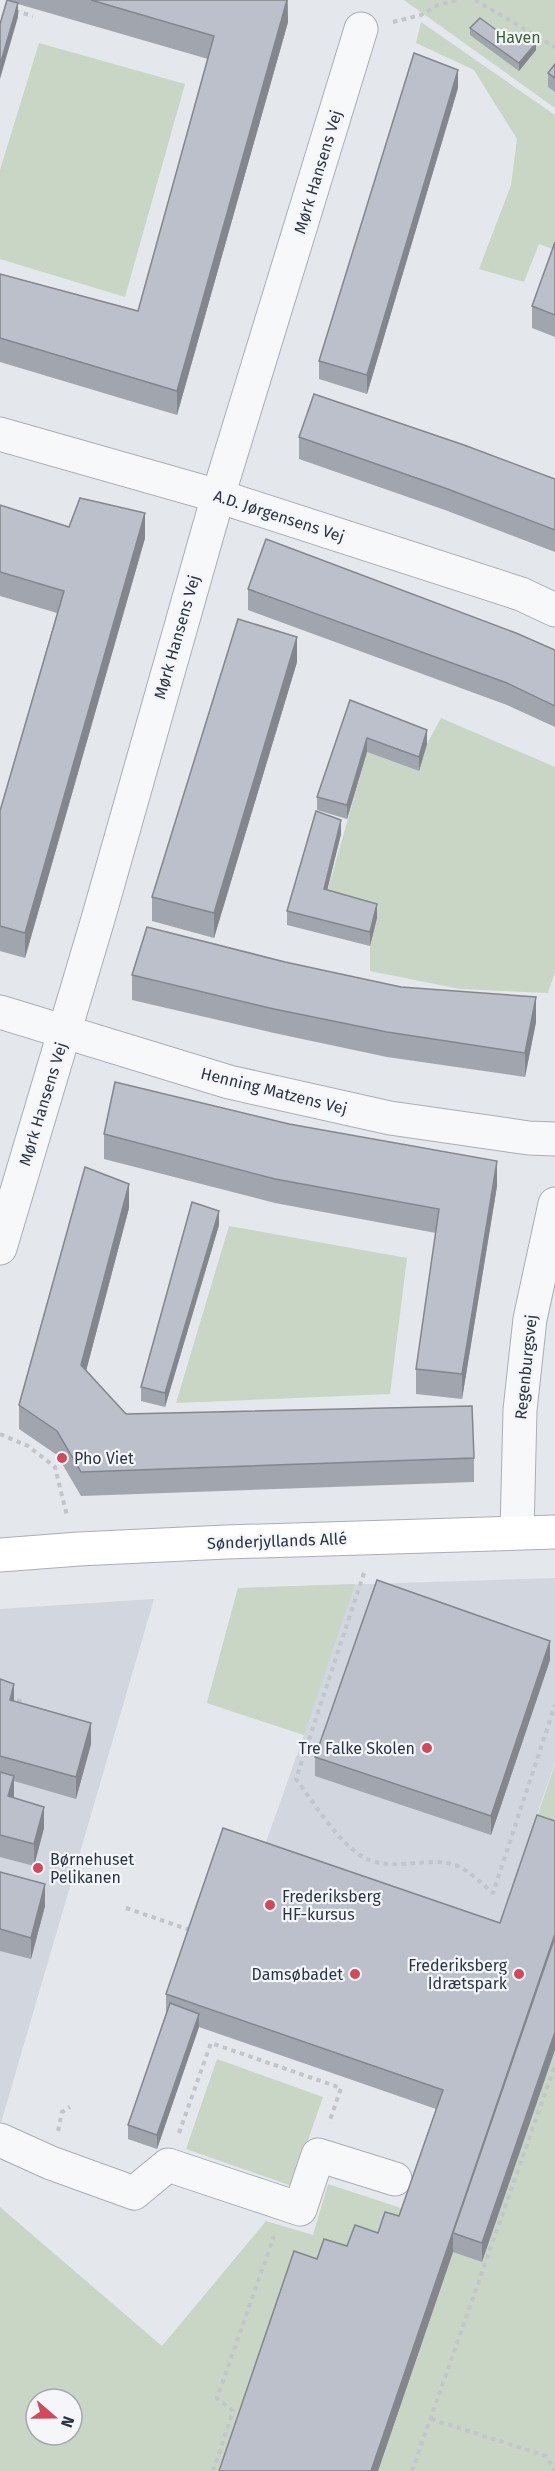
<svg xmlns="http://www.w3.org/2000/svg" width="555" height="2471" font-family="'Fira Sans',sans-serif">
	<rect width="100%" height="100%" fill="#e4e7ec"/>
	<g fill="#d2d6de">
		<path d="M555 1578V1762L494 1940 260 1859 304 1735 207 1703 238 1588Z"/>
		<path d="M154 1599 0 2126V1609Z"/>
	</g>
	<g fill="#c9d6c5" fill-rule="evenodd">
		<path d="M404 0H555V108Z"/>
		<path d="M421 22 555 115V250L539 244 524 282 479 269 511 185 517 139 474 70 416 43Z"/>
		<path d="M39 43 185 84 125 297 0 259V170Z"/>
		<path d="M441 718 555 767V972L548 993 460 989 370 971V946L377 918 324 903 367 752 419 771 427 744Z"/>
		<path d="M229 1226 407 1258 390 1394 176 1403Z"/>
		<path d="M355 1584 304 1735 207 1703 238 1588Z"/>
		<path d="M555 1764V2471H0V2207L162 2346 266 2221 313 2235 328 2184 404 2209ZM36 2399H72V2435H36Z"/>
		<path d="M217 2059 323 2097 292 2186 186 2149Z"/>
	</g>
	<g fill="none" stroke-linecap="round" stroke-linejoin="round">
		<defs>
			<g id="street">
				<path d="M0 434 218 496 521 594 555 610"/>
				<path d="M0 1012 229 1082 390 1118 529 1138 555 1139"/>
				<path d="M0 1248 98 919 218 496 361 29"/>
				<path d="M517 1532 520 1410 530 1319 555 1204"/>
				<path d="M0 2140 51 2163 134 2193 168 2165 300 2209 318 2155 395 2179"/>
			</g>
			<path id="secondary" d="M0 1555 79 1549 226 1542 555 1532"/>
		</defs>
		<use href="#street" stroke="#a9aeb7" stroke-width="35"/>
		<use href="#secondary" stroke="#a9aeb7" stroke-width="35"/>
		<g stroke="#c2c5cb" stroke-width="4" stroke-dasharray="4.5 4.5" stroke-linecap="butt">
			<path d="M475 0 555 47"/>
			<path d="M15 11 33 16"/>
			<path d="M393 22 421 15 438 5 457 0"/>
			<path d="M0 1434 28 1446 55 1467 67 1516"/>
			<path d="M364 1573 296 1779C313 1802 339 1844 365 1858 393 1872 423 1857 452 1864 467 1868 481 1883 493 1893L555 1705"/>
			<path d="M0 1695 24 1702 27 1709"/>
			<path d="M126 1908 193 1931"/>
			<path d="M58 2131 62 2112 70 2107"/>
			<path d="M179 2133 211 2043 341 2088 329 2123"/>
			<path d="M431 2419 546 2456 555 2471"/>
			<path d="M213 2471 233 2411 217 2398 274 2236"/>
			<path d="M412 2471 555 2065"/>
		</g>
		<use href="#street" stroke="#f7f8fa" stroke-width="33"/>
		<use href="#secondary" stroke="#fff" stroke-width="33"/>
	</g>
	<g fill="#a1a5ae">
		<path d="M7 0H288V22L177 415 0 362V274L138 311 208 59 18 4V17Z"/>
		<path d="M470 28 514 43 536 50 519 71 470 35Z"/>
		<path d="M555 64V92L548 87V73Z"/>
		<path d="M458 88 367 394 319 379V361Z"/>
		<path d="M555 242V337L532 328V306Z"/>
		<path d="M299 437 555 479V552L445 510 299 459Z"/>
		<path d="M0 505 69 527 145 538 25 958 0 951V811L57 613 0 596Z"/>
		<path d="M248 589 555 650V727L507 705 248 610Z"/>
		<path d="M297 662 214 938 152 921V897Z"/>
		<path d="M350 700 427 744 419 771 367 752 347 819 317 810V797Z"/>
		<path d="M341 834 327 890 377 918 370 946 287 925V911Z"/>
		<path d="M285 962 536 1022 525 1077 387 1057 274 1033 132 1000V975Z"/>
		<path d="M104 1134 497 1186 462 1399 416 1394V1369L436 1233 275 1203 104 1159Z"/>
		<path d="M129 1208 86 1371 126 1414 474 1458V1482L81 1496 57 1455 19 1429V1405Z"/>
		<path d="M219 1225 165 1407 141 1401V1387Z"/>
		<path d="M550 1660 491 1835 315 1776V1757Z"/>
		<path d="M0 1679 14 1701 91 1744 76 1799 14 1781V1798L44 1828 34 1866 0 1857Z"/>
		<path d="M0 1872 45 1906 31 1959 0 1951Z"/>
		<path d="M500 1923 482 2262 453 2252 378 2471H219L317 2259 378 2233 399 2216 436 2109 199 2027 157 2149 128 2139V2125L166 2014V1994Z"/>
	</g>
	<g fill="#83868d">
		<path d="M287 0 288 22 177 415V391Z"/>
		<path d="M18 3V17L0 79V65Z"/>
		<path d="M536 43V50L519 71V63Z"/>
		<path d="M458 70V88L367 394V375Z"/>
		<path d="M145 513V538L25 958V933Z"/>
		<path d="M297 637V662L214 938V913Z"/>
		<path d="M427 730V744L419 771V757Z"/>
		<path d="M367 738V752L347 819V805Z"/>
		<path d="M341 820V834L324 903V889Z"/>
		<path d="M377 904V918L370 946V932Z"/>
		<path d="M536 997V1022L525 1077V1053Z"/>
		<path d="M497 1161V1186L462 1399V1374Z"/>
		<path d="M129 1184V1208L81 1390V1365Z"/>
		<path d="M219 1211V1225L165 1407V1393Z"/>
		<path d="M550 1641V1660L491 1835V1816Z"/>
		<path d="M14 1684V1705L10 1700Z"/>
		<path d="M91 1723V1744L76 1799V1777Z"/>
		<path d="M14 1776V1798L8 1796Z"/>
		<path d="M44 1807V1828L34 1866V1844Z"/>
		<path d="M45 1884V1906L31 1959V1938Z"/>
		<path d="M555 1934V1955L453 2233V2252L378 2471H371Z"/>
		<path d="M199 2014V2027L157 2149V2135Z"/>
		<path d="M555 2032V2050L482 2262V2243Z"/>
	</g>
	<g fill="#bbc0ca" stroke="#83868d" stroke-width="1.5">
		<path d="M7 0 18 3 0 65V24Z"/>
		<path d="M91 0H287L177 391 0 338V274L138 311 214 36Z"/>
		<path d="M480 18 514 43 522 33 536 43 519 63 470 28Z"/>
		<path d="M414 53 458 70 367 375 319 361Z"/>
		<path d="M555 64V78L548 73Z"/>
		<path d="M555 242V315L532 306Z"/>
		<path d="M314 394 464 445 555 479V530L445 488 299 437Z"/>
		<path d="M80 498 145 513 25 933 0 926V811L64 591 0 572V505L69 527Z"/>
		<path d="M266 539 516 633 555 650V706L507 683 248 589Z"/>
		<path d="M238 619 297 637 214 913 152 897Z"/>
		<path d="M350 700 427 730 419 757 367 738 347 805 317 797Z"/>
		<path d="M316 811 341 820 324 889 377 904 370 932 287 911Z"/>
		<path d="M147 927 285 962 401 987 536 997 525 1053 387 1032 274 1009 132 975Z"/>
		<path d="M115 1082 289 1124 497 1161 462 1374 416 1369 439 1209 275 1179 104 1134Z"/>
		<path d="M85 1167 129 1184 81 1365 126 1414 472 1406 474 1458 81 1472 57 1431 19 1405Z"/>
		<path d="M192 1202 219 1211 165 1393 141 1387Z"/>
		<path d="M377 1580 550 1641 491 1816 315 1757Z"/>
		<path d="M0 1679 14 1684 10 1700 91 1723 76 1777 0 1756Z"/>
		<path d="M0 1772 14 1776 8 1796 44 1807 34 1844 0 1835Z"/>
		<path d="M537 1815 555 1821V1934L371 2471H219L294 2251 317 2259 324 2239 347 2246 355 2225 378 2233 385 2212 399 2216 443 2090 166 1994 223 1828 500 1923Z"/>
		<path d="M0 1872 45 1884 31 1938 0 1929Z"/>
		<path d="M555 1937V2032L482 2243 453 2233Z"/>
		<path d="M170 2003 199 2014 157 2135 128 2125Z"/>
	</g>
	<g fill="#d1495b" stroke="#f4f6f9" stroke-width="2">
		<circle cx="62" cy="1458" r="6"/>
		<circle cx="427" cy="1748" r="6"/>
		<circle cx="38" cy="1868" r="6"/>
		<circle cx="270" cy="1905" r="6"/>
		<circle cx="355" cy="1974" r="6"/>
		<circle cx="519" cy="1974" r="6"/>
	</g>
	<g text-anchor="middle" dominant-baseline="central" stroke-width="4.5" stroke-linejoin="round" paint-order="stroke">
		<g font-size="16" fill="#3f6138" stroke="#f4f6f9">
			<text x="518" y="37">Haven</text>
		</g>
		<g font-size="16" fill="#2b3445" stroke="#f4f6f9">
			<text transform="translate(318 172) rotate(-73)">Mørk Hansens Vej</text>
			<text transform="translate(279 516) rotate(18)">A.D. Jørgensens Vej</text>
			<text transform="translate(177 637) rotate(-74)">Mørk Hansens Vej</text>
			<text transform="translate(274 1091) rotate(14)">Henning Matzens Vej</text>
			<text transform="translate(43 1104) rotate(-73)">Mørk Hansens Vej</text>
			<text transform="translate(526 1367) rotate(-84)">Regenburgsvej</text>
			<text transform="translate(277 1541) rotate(-2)">Sønderjyllands Allé</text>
		</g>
		<g font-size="16" fill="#2b3445" stroke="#f4f6f9" text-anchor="start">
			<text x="74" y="1458">Pho Viet</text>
			<text x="415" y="1748" text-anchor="end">Tre Falke Skolen</text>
			<text x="50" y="1859">Børnehuset<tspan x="50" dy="18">Pelikanen</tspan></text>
			<text x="282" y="1896">Frederiksberg<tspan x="282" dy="18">HF-kursus</tspan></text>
			<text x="507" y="1965" text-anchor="end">Frederiksberg<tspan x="507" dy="18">Idrætspark</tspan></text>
			<text x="343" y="1974" text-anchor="end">Damsøbadet</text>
		</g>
	</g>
	<g transform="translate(54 2417) rotate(110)"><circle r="28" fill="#f4f6f9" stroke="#a4a8b1" stroke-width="1.5"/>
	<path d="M0-4.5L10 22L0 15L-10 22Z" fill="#d1495b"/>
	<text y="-9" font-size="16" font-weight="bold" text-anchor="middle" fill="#2b3445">N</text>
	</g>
</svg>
